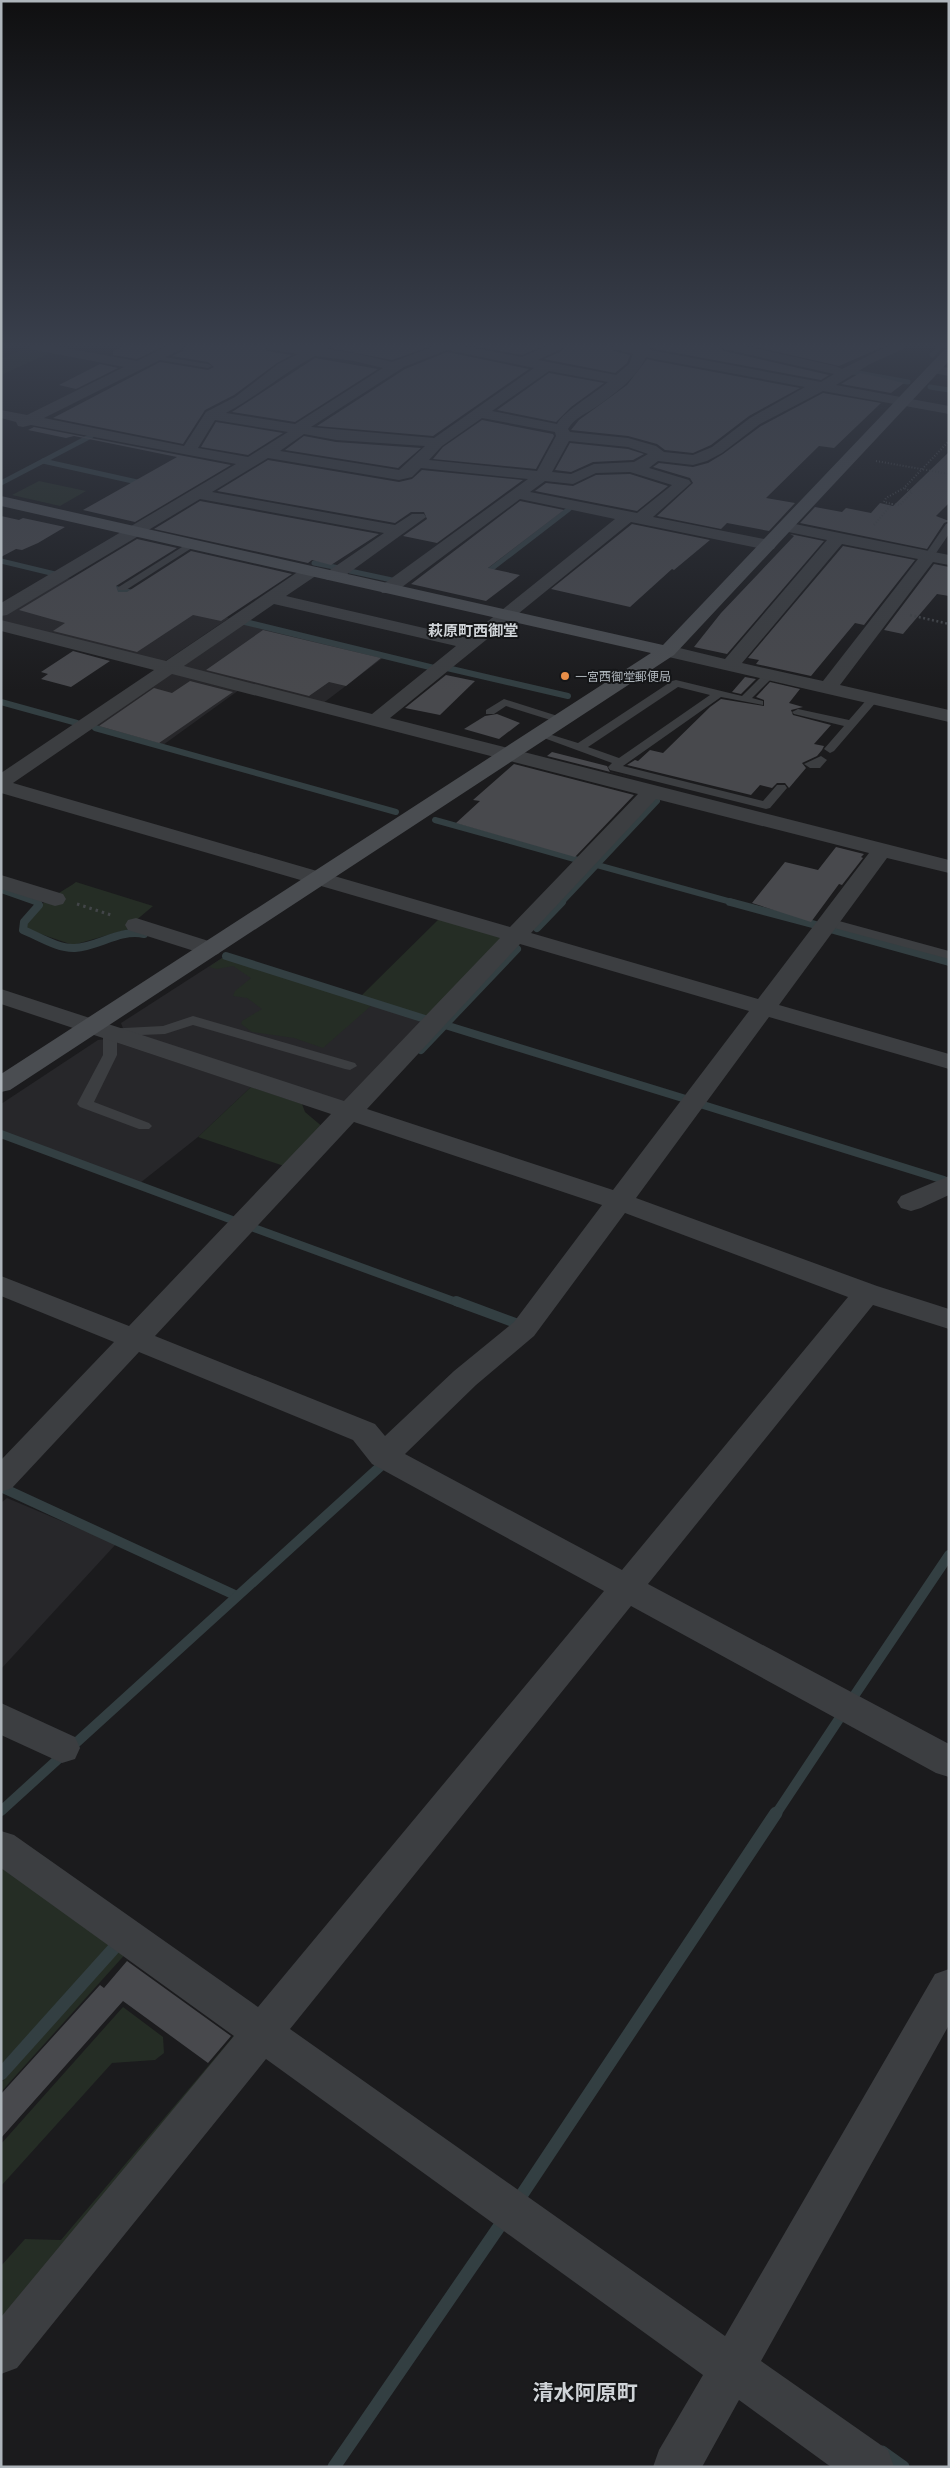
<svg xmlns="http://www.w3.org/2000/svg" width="950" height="2468" font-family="'Exo 2','Noto Sans JP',sans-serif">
	<rect width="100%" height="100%" fill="#1b1b1d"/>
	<g fill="#27272a">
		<path d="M63 577 229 618 164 662 1 623V614Z"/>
		<path d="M243 622 384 657 322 704 181 668Z"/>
		<path d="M174 672 239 690 163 745 90 726Z"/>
		<path d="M222 958 424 1022 347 1101 339 1104 124 1031 121 1023Z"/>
		<path d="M106 1039 251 1087 198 1137 140 1183 1 1132V1104L98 1040Z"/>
		<path d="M7 1498 116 1544 1 1669V1503Z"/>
	</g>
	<g fill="#252d25">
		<path d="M30 346 54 351 1 375V359Z"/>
		<path d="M39 481 86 491 60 506 12 495Z"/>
		<path d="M76 882 153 906 128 927 129 929 73 945 26 929C29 905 59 895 76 882Z"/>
		<path d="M441 917 501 935 503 941 427 1018 360 997Z"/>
		<path d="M222 958 372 1005 323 1048 294 1038 252 1032 241 1024 242 1021 262 1009 247 998 233 996 235 991 251 978 233 966 217 969 209 967Z"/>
		<path d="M251 1087 302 1104 305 1112 324 1128 287 1167 198 1137Z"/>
		<path d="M1 1857 115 1939 1 2065Z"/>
		<path d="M123 1946 129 1950 1 2092V2083Z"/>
		<path d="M123 2007 163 2037 164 2053 155 2060 112 2063 1 2186V2144Z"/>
		<path d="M241 2030 1 2339V2266L25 2239 61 2240 237 2032Z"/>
	</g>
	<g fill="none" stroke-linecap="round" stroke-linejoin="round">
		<g stroke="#333f42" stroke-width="5">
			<path d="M932 355 941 346"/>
			<path d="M853 372 908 382"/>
			<path d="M930 387 949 390"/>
			<path d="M43 461 146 484"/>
			<path d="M1 483 91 436"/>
			<path d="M1 561 55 574"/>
			<path d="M314 563 339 568"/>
			<path d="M350 571 392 580"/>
			<path d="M482 576 569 509"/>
			<path d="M106 587 121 590"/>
		</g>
		<g stroke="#333f42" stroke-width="6">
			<path d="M115 589 137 594"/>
			<path d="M245 622 434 668"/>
			<path d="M447 668 568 696"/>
			<path d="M1 702 77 723"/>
			<path d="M95 728 396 812"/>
			<path d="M435 820 578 860"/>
			<path d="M597 865 735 903"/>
			<path d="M1 890 38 903"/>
			<path d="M561 903 657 801"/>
		</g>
		<g stroke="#333f42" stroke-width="8">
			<path d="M37 902 39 905 24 922 23 930C38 936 58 949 75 948 100 946 119 929 144 934"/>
			<path d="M730 902 816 925"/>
			<path d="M537 928 562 902"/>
			<path d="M830 929 949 962"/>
			<path d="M226 956 425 1019"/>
			<path d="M445 1025 689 1100"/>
			<path d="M421 1050 517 949"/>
			<path d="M700 1104 944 1180"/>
			<path d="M1 1134 235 1221"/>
			<path d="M254 1228 459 1303"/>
		</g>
		<g stroke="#333f42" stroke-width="10">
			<path d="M456 1301 518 1324"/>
			<path d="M5 1489 237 1596"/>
			<path d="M852 1699 949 1555"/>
			<path d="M1 1811 383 1464"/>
			<path d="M776 1814 841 1716"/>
		</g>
		<g stroke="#333f42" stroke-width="13">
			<path d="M1 2074 115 1947"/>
			<path d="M519 2199 776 1813"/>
			<path d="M882 2452 903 2467"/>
			<path d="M334 2467 501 2224"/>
		</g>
	</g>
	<g fill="#48494d">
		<path d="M125 346H164L137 359 113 355V351Z"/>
		<path d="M185 346H264L267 351 292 355 277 363 234 395 205 410 183 444 53 418 160 362 208 370 214 367 208 362 172 356 183 351Z"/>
		<path d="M331 346H431L392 360 330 348Z"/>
		<path d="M472 346H543L522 355Z"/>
		<path d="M564 346H611L614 351 630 355 627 363 615 373 544 359 562 351Z"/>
		<path d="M651 346H720L724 351 829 375 821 380 655 349Z"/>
		<path d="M751 346H885L839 366Z"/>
		<path d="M447 352 529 369 433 436 317 426 405 369Z"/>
		<path d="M315 358 378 369 295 422 232 412Z"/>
		<path d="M647 359 655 361 800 388 749 416 711 445 693 453 665 450 657 444 628 436 571 430 579 420 627 385Z"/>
		<path d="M100 364 118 368 76 389 59 385Z"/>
		<path d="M549 373 604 383 571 407 556 422 497 410Z"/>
		<path d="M860 373 879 377 904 383 891 393 841 384Z"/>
		<path d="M823 393 881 403 834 448 819 446 766 498 795 503 769 531 727 523 721 529 657 516 693 483 690 478 653 467 659 463 693 467 708 463 723 454 761 426Z"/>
		<path d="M482 420 553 434 554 436 536 469 433 459 443 447Z"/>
		<path d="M216 422 283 433 248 455 201 447Z"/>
		<path d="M34 427 231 465 135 522 83 510 177 457 74 436 66 438 28 430Z"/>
		<path d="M304 436 336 442 421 448 398 468 285 450Z"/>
		<path d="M570 443 628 449 644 454 633 460 593 462 571 472 555 470Z"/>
		<path d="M949 452V503L936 516 949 521 944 523 927 549 800 523 815 507 842 512 846 508 871 513 880 503 893 506Z"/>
		<path d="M268 460 399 482 412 479 422 470 523 480 437 543 403 536 427 519 424 512H411L395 523 217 491Z"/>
		<path d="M630 474 668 486 637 511 535 491 546 483 573 486 596 475Z"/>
		<path d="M200 501 379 534 331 565 312 560 308 563 154 529Z"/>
		<path d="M520 501 564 510 488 568 520 575 486 601 411 584Z"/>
		<path d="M1 516 19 520 23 518 65 527 38 543 22 550 16 549 1 557Z"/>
		<path d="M632 524 710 540 674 570 672 569 630 607 551 589Z"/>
		<path d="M790 534 824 541 727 654 694 647 721 613 794 536Z"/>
		<path d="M137 539 177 548 116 586 118 592H127L191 551 292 574 221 621 193 615 137 652 53 631 65 623 19 610Z"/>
		<path d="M843 546 915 560 864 625 855 623 811 676 756 664 759 660 748 658Z"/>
		<path d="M934 564 949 567V596L937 594 903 634 884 630Z"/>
		<path d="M263 630 381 658 346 686 329 682 309 696 206 670Z"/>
		<path d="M73 651 110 661 71 687 41 679 48 674 41 672Z"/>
		<path d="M446 675 475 681 440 715 405 708Z"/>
		<path d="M745 677 756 679 741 694 732 692Z"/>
		<path d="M190 681 233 692 159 743 99 726 154 688 172 693Z"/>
		<path d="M770 682 800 689 789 703 803 707 791 710 793 715 831 725 814 744 824 746 822 750 817 756 802 763 806 768 789 788 785 783H777L772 788 760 785 751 795 627 765 635 760 638 761 650 750 663 753 710 707 721 699 764 706V700L756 697Z"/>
		<path d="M497 714 520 723 499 739 464 729 485 716Z"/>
		<path d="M552 752 607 766 610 772 650 782 547 756Z"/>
		<path d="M514 764 634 795 575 857 456 823 480 801 473 800Z"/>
		<path d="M836 847 864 854 861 857 863 858 842 885 839 884 811 922 752 903 785 862 818 870Z"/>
		<path d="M127 1961 231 2036 208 2063 123 2001 1 2138V2094L100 1985 104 1988Z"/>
	</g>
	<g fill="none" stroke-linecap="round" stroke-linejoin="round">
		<g stroke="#424548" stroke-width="2" stroke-dasharray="1 2" stroke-linecap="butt">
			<path d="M876 461 949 474"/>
			<path d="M892 504 900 505 912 492 904 488"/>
			<path d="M874 525 892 504 884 502 886 498 904 488 949 441"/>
		</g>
		<path stroke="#424548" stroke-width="2.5" stroke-dasharray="2 2.5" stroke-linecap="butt" d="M910 615 949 624"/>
		<path stroke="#424548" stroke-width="3" stroke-dasharray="2.5 4" stroke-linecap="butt" d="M77 904 114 916"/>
		<g fill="#3c3e41" fill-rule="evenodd">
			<path d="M151 355 208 364 212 366 208 368 154 359 150 357Z"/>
			<path d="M949 523V534L934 556 925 558 924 556 946 524Z"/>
			<path d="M190 542 198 544 126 590H118L117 588Z"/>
			<path d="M769 672 775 675 752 698 763 701V705L721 697 623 766 763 801 777 785H785L787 788 770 808 766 809 610 770 608 767 612 763 533 734 539 731 578 743 672 681 676 680 742 696 765 673ZM678 687 710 695 619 758 588 747Z"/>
			<path d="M873 696 877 697V701L834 751 830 753 824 749 844 726 794 714 792 712 798 709 849 720 869 697Z"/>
			<path d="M504 699 564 718 566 720 560 723 506 706 494 714H486V710Z"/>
			<path d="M821 756 827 760 820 768H810L804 764Z"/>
			<path d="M828 918 949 951V959L823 925 821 922 823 919Z"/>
			<path d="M193 1016 355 1063 357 1066 350 1070 345 1069 193 1025 165 1034 117 1036V1055L94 1102 149 1123 152 1126 149 1129H139L80 1107 77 1104 103 1055V1032L105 1029 163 1026Z"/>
		</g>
		<g fill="#3c3e41" fill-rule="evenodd">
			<path d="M29 346H54L137 361 167 346H183L182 349 44 418 184 446 206 412 235 397 278 364 298 354 267 349 266 346H329L327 349 354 353 392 362 435 346H464L522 357 546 346H562L561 349 538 360 616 375 629 364 633 354 614 349 613 346H649V349L655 351 821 382 834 374 724 349 722 346H745L835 366 842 369 888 346H904L903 349 870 364 836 385 949 406V414L823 391 760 424 722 453 707 461 693 465 658 461 649 468 689 480 691 483 653 517 774 541 776 545 774 549 768 550 631 522 390 718 949 860V873L887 858 779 1005 949 1054V1069L769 1017 636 1198 877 1286 949 1309V1329L873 1305 648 1584 949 1744V1777L936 1773 631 1606 290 2029 725 2336 935 1974 949 1969V2025L761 2361 888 2450 894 2467H831L739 2400 702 2467H653L659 2450 703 2375 266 2059 17 2368 1 2374V2317L234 2036 1 1868V1831L14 1835 258 2007 604 1591 372 1464 353 1440 139 1352 12 1488 1 1492V1460L114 1342 1 1296V1276L129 1326 331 1114 1 1004V989L344 1101 500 938 1 793V773L154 670 1 631V620L166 661 305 567H317L320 571 317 575 286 596 467 638 615 519 520 499 394 593H382L379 589 382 585 528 479 421 468 412 477 399 480 268 458 212 492 395 525 412 514H424L426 517 339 580H327L324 576 327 572 384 533 200 499 7 615 1 616V603L236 464 31 425 23 427 18 426 16 422 1 418V410L27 415 124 367 35 350 30 349ZM447 350 534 368 434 438 311 427 404 367ZM315 356 354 361 383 368 295 424 226 413C258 396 283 373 315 356ZM646 357 655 359 805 387 750 418 712 447 693 455 664 452 656 446 628 438 570 432 568 429C575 417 588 413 599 405 616 393 638 376 646 357ZM549 371 608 382C594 394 564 411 557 424L492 411ZM482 418 555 432 556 436 537 471 429 460 442 446ZM215 420 288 432 248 457 198 448ZM304 434 336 440 425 446 399 470 280 451ZM569 441 628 447 648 454 634 462 594 464 571 474 552 472ZM630 472 672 485 637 513 530 492 545 481 573 484 596 473ZM274 604 456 646 372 714 184 666ZM172 674 638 794 510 927 13 783ZM656 799 869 853 758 999 531 933ZM520 944 749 1011 613 1190 367 1109ZM354 1122 602 1205 514 1322 454 1371 385 1436 375 1424 155 1336ZM625 1213 848 1297 622 1570 405 1454 476 1385 534 1336Z"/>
			<path d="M933 365 949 368V376L928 372 926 369Z"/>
			<path d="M785 522 949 555V565L933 562 840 685 949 710V722L660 655 658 651 660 647 667 645 725 659 827 540 779 530 777 527 779 524ZM842 544 918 559 823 681 742 663Z"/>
			<path d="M1 875 63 894 66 899 63 904 55 906 1 889Z"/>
			<path d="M136 918 218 944 222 949 218 954 210 956 128 930 125 925 128 920Z"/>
			<path d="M949 1176V1195L921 1208 911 1211 901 1208 897 1202 901 1196Z"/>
			<path d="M1 1703 75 1737 80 1748 75 1759 62 1763 1 1735Z"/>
		</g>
		<path fill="#4a4d51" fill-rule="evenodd" d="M949 349V361L674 655 10 1090 1 1092V1074L651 653 1 506V496L663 645 944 350Z"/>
	</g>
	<linearGradient id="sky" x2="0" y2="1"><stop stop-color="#0f0f10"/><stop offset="0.5" stop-color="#393f4c"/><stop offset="1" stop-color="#393f4c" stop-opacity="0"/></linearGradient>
	<rect width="950" height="691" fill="url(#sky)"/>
	<circle fill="#e78e48" stroke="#151618" stroke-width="2" cx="565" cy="676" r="5"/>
	<g text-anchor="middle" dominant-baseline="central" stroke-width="4" stroke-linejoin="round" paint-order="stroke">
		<g font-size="12" fill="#aeb5bb" stroke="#151618" text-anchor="start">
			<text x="575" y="676">一宮西御堂郵便局</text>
		</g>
		<g font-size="15" font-weight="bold" fill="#cfd3d7" stroke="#151618">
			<text x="473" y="630">萩原町西御堂</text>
		</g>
		<g font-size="21" font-weight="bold" fill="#cfd3d7" stroke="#151618">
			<text x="585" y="2391">清水阿原町</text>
		</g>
	</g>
	<rect width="950" height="2468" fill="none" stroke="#aeb5bb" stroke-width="5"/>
</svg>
